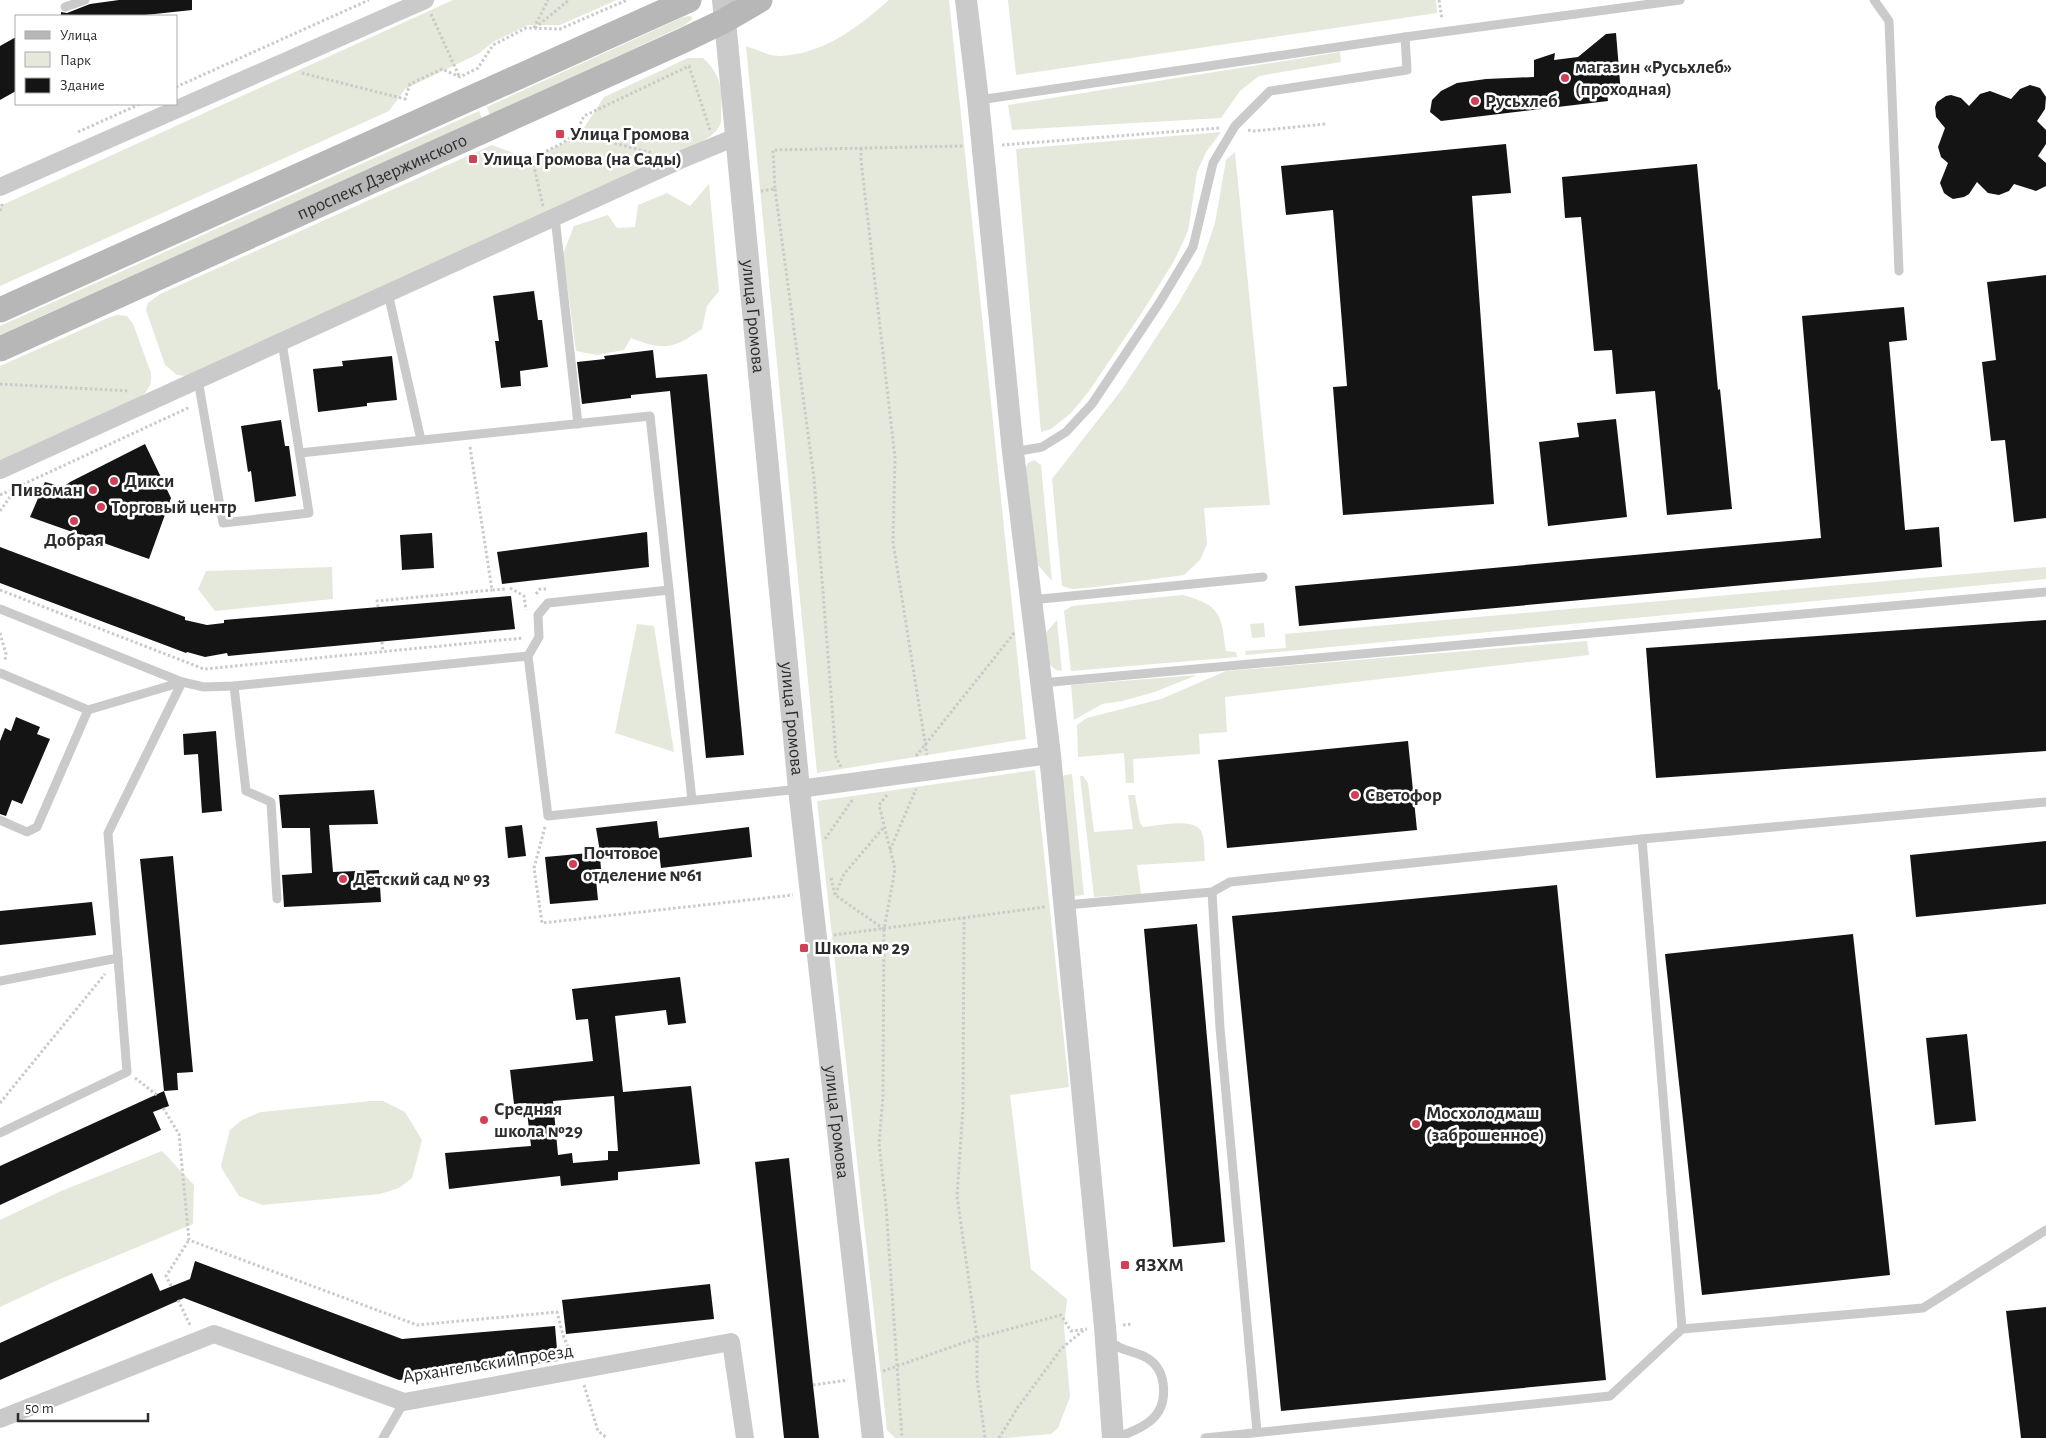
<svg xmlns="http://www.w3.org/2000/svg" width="2046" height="1438" font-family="'Alegreya Sans',sans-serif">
	<rect width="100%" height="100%" fill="#fff"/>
	<g fill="#e4e9db">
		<path d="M453 0H617L560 25H528L493 42 478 54 405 89 389 111 0 286V206Z"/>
		<path d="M889 0H949L1026 739 817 773 746 46C756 49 769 56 780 56 824 54 857 28 889 0Z"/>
		<path d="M1008 0H1436L1437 13 1016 75Z"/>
		<path d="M690 16 692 17V19L685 25 490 115 487 107 683 17Z"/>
		<path d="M1340 52 1341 62 1259 76 1240 91 1221 118 1012 130 1008 105Z"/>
		<path d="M688 58H703C720 73 723 89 721 111 721 116 722 122 719 127 713 136 704 140 694 146L186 376 177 375 165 365 146 310 148 303 160 294 492 145 529 159 578 137 604 97Z"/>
		<path d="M479 111 482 118 0 335V326Z"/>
		<path d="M1221 132 1206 152 1197 172 1188 231 1174 261 1141 314 1089 391 1071 413 1051 429 1041 432 1016 149Z"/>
		<path d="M1235 152 1270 505 1204 508 1207 544 1200 560 1184 575 1095 587 1073 589 1062 586 1052 479 1123 388 1178 304 1201 264 1215 223 1226 160Z"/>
		<path d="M709 184 719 291 707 306 702 329C673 349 664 351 631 338L624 350 597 355 576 351 563 254 574 226 608 215 617 228 635 227 638 205 667 193 690 206Z"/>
		<path d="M117 315 127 316 133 324 151 373C152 383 149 389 142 396L0 460V366L110 317Z"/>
		<path d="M1034 460 1041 465 1052 581 1035 562 1021 478 1028 463Z"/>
		<path d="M332 567 333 599 215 611 198 589 206 571Z"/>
		<path d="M2046 567V579L1246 655 1245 651 1286 648 1285 634Z"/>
		<path d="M1183 595C1222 606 1221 615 1226 651L1236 652 1237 657 1071 671 1064 611 1072 606Z"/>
		<path d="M1057 620 1062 671 1056 670 1046 662 1044 635Z"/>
		<path d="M1264 623 1265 637 1252 638 1250 624Z"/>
		<path d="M637 624 654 626 674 752 615 733Z"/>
		<path d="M1587 641 1589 655 1225 697 1227 732 1199 734 1200 754 1133 759 1134 783H1126L1124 753 1078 757 1077 725 1087 718 1161 699 1226 671Z"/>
		<path d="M1197 675 1155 692 1122 701 1102 704 1074 720 1071 685Z"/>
		<path d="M1035 770 1069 1087 1010 1095 1031 1269 1067 1299 1064 1326 1070 1397 1058 1428 1051 1434 1005 1438H895L887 1430 817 801Z"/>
		<path d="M1072 774 1084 895 1067 897 1059 780 1065 775Z"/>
		<path d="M1080 776H1083L1088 783 1094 832 1133 829 1128 795H1135L1140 823 1143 827C1158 826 1196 816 1202 833 1205 841 1204 853 1205 861L1137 865 1141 894 1094 897Z"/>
		<path d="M371 1101H383L405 1112 422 1140 412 1178 399 1188 380 1194 262 1205 239 1196 222 1169 221 1165 230 1130 242 1120 261 1112Z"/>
		<path d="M162 1151 194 1185 193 1224 58 1280 0 1307V1220L61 1191Z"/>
	</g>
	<g fill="#141414" fill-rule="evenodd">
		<path d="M119 0H192V10L136 16H61V12L67 13 90 4Z"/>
		<path d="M1616 33 1621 94 1607 93 1608 101 1441 121 1430 112 1432 100 1441 91 1457 83 1486 79 1534 77V60L1555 53 1554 60 1578 57 1606 34Z"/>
		<path d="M16 37V91L0 100V46Z"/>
		<path d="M2030 85 2040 88 2046 97 2045 109 2037 121 2046 130V144L2038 156 2046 163V186L2036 191 2014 184 2009 191 1999 195 1988 193 1977 182 1969 194 1964 197 1953 199 1948 196 1944 193 1940 183 1948 163 1941 157 1938 147 1945 128 1936 117 1935 107 1937 102 1946 96 1951 95 1961 98 1969 106 1980 94 1990 91 2011 99 2020 89Z"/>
		<path d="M1506 144 1511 193 1472 196 1494 504 1343 515 1333 387 1347 386 1333 210 1286 215 1281 166Z"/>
		<path d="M1697 164 1718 390 1720 389 1732 509 1667 515 1655 391 1616 394 1612 350 1594 351 1581 217 1565 218 1562 177Z"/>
		<path d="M2046 275V518L2014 522 2005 440 1991 441 1982 362 1996 360 1987 282Z"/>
		<path d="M534 291 538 320H542L548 367 520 371 521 386 501 388 495 341H499L493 296Z"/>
		<path d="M1904 307 1907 340 1889 342 1905 530 1939 527 1942 567 1299 626 1295 586 1821 538 1802 316Z"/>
		<path d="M653 350 656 378 707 374 744 755 706 758 670 391 631 395V398L582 404 577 362 605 359 604 356Z"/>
		<path d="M392 356 397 400 367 403V406L318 412 313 369 343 366 342 361Z"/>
		<path d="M1616 419 1627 517 1548 526 1539 442 1579 437 1577 423Z"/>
		<path d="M281 420 285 446H289L296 496 255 502 251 471 248 472 241 426Z"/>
		<path d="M145 444 171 498 149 559 30 517 45 482 63 487 70 482Z"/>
		<path d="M647 532 649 567 502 584 497 552Z"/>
		<path d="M432 533 434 568 402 570 400 535Z"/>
		<path d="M0 547 185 617V620L207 625 224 623V620L511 596 515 629 228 656 227 653 205 657 187 652 186 653 0 583Z"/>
		<path d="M2046 620V751L1656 778 1646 648Z"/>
		<path d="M16 717 40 727 37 734 50 739 22 804 12 800 6 816 0 814V741L5 728 11 731Z"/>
		<path d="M216 731 222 811 202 813 198 754 184 755 183 734Z"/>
		<path d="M1408 741 1417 830 1227 848 1218 760Z"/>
		<path d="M374 790 378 824 329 825 333 872 379 870 381 902 284 907 282 875 312 873 310 828H282L279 795Z"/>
		<path d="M657 821 659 838 749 827 752 857 661 868 659 852 600 859V857L601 869H595L598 900 550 904 545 857 600 852 596 828Z"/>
		<path d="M522 825 526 856 508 858 505 827Z"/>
		<path d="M2046 841V904L1916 917 1910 855Z"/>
		<path d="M173 856 193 1072 177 1073 178 1090 164 1091 140 859Z"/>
		<path d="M1557 885 1606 1380 1281 1411 1232 916Z"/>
		<path d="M92 902 96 935 0 945V911Z"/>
		<path d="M1197 924 1225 1242 1173 1247 1144 929Z"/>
		<path d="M1853 934 1890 1275 1702 1295 1665 954Z"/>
		<path d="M680 977 686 1023 668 1025 666 1010 615 1016 623 1092 691 1086 700 1164 618 1172V1180L561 1186 560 1176 449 1189 445 1153 531 1146 526 1103 514 1104 510 1070 593 1061 588 1019 576 1020 572 989ZM614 1096 618 1151H608V1160L573 1163 572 1153 558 1155 553 1101Z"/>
		<path d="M1967 1034 1976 1121 1935 1125 1926 1038Z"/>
		<path d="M164 1091 169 1106 153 1112 161 1130 0 1205V1166Z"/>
		<path d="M789 1158 813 1385 819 1438H784L755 1162Z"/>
		<path d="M195 1261 402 1339 555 1326 558 1361 399 1380 184 1298 0 1380V1343L152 1273 160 1291 190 1279Z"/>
		<path d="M710 1284 714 1319 566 1334 562 1300Z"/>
		<path d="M2046 1307V1438H2021L2006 1311Z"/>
	</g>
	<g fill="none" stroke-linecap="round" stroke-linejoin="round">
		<g stroke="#cacaca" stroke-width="3" stroke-dasharray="2.5 2.5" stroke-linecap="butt">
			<path d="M1439 0 1442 19"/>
			<path d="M431 14 459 76"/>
			<path d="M534 28 548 0"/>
			<path d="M535 28 569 0"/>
			<path d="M302 73 405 99 410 84 442 69 460 77 478 68 493 45 526 28 560 29 627 0"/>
			<path d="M176 87 369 0"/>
			<path d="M1248 130 1254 131 1325 124"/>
			<path d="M78 132 140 104"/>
			<path d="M576 133 584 116 689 66 710 130"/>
			<path d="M1002 145 1220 128"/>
			<path d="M861 148V160L895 458 893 542 927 755"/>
			<path d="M775 189 814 478 836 757 841 767"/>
			<path d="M761 191 775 189 773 150 963 146"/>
			<path d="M543 206 532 158 563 143 576 133 652 153"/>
			<path d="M0 211 3 202"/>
			<path d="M0 384 130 391"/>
			<path d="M470 447 492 590 505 589"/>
			<path d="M0 495 190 407"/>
			<path d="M0 511 17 487"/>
			<path d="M510 588 524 596 526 610"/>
			<path d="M0 590 204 669 523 638"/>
			<path d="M536 594 540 589H548"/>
			<path d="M378 607 377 601 492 590"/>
			<path d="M0 633 6 654 5 661"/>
			<path d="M382 642 383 652"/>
			<path d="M916 756 1015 632"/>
			<path d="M887 795 879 805 895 869 884 930 883 1097 879 1143 886 1206 902 1438"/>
			<path d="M545 827 534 868 542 923 793 895"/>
			<path d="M825 839 853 799"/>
			<path d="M890 850 916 789"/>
			<path d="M831 878 835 895"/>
			<path d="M964 917 963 1108 957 1196 977 1338V1378L985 1438"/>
			<path d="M884 929 835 895 844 874 884 827"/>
			<path d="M834 935 1045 907"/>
			<path d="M135 1078 157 1095"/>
			<path d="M0 1103 105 974"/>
			<path d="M163 1108 179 1134 189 1240 417 1325 557 1312 563 1335 571 1354"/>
			<path d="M171 1286 166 1276 189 1240"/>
			<path d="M178 1300 191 1327"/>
			<path d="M1123 1325 1133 1324"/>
			<path d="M883 1371 977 1338 1061 1315 1071 1331 1087 1329"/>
			<path d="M584 1385 598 1431 607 1438"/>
			<path d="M813 1385 848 1380"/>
			<path d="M999 1438 1018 1407 1062 1348 1085 1329"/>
		</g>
		<g stroke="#cacaca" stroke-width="9">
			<path d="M1874 0 1889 21 1899 271"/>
			<path d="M65 7 85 0"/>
			<path d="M979 100 1405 37 1680 0"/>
			<path d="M555 217 578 424"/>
			<path d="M388 293 421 440"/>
			<path d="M198 380 223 523 309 513 282 342"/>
			<path d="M1014 452 1042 447 1066 432 1092 404 1160 302 1193 247 1213 163 1235 126 1270 91 1407 70 1405 37"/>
			<path d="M300 453 650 416 692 800"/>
			<path d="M1031 600 1263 577"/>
			<path d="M0 609 182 682 204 687 234 686 528 656 539 637 538 615 548 603 669 590"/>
			<path d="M528 656 548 816 799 789"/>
			<path d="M0 673 88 710 37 827 27 832 0 820"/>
			<path d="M1041 683 2046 592"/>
			<path d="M234 686 246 791 271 802 277 899"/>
			<path d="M88 710 182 682"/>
			<path d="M1642 839 1682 1329"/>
			<path d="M1212 892 1220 1028 1257 1432"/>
			<path d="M1066 905 1212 892 1230 882 1642 839 2046 802"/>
			<path d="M0 981 118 958"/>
			<path d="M0 1133 127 1072 108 833 182 682"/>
			<path d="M1110 1340C1120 1352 1134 1350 1147 1358 1156 1363 1162 1373 1163 1383 1168 1418 1144 1427 1116 1438"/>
			<path d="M383 1438 404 1402"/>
			<path d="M1205 1438 1610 1396 1682 1329 1923 1308 2046 1230"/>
		</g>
		<g stroke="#cacaca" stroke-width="18">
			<path d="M0 187 425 0"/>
			<path d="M0 470 680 160 736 137"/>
			<path d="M799 789 1050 755"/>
			<path d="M0 1419 214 1334 404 1402 731 1342 745 1438"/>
		</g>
		<g stroke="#cacaca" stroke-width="22">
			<path id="s1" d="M723 0 799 789 873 1438"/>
			<path d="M966 0 978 100 1013 452 1050 755 1105 1327 1113 1438"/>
		</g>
		<g stroke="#b7b7b7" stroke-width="25">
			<path d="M0 310 689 0"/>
			<path id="s2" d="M0 349 680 42 724 21 760 0"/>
		</g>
	</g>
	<g fill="#d24055" stroke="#fff" stroke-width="2">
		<circle cx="1565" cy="78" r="5"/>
		<circle cx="1475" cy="101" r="5"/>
		<rect x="555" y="129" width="10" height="10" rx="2.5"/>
		<rect x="468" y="154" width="10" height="10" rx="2.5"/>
		<circle cx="114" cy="481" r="5"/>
		<circle cx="93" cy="490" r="5"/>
		<circle cx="101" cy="507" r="5"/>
		<circle cx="74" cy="521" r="5"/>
		<circle cx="1355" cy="795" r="5"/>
		<circle cx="573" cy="864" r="5"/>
		<circle cx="343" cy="879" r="5"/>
		<rect x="799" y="943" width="10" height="10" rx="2.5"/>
		<circle cx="484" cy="1120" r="5"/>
		<circle cx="1416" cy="1124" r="5"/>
		<rect x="1120" y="1260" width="10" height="10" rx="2.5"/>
	</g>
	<g text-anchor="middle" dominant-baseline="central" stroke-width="5" stroke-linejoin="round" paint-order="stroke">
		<g font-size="19" font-weight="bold" fill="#2d2d2d" stroke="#fff" text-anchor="start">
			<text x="1575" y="67">магазин «Русьхлеб»<tspan x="1575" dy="22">(проходная)</tspan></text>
			<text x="1485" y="101">Русьхлеб</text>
			<text x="570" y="134">Улица Громова</text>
			<text x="483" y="159">Улица Громова (на Сады)</text>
			<text x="124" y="481">Дикси</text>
			<text x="83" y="490" text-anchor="end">Пивоман</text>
			<text x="111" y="507">Торговый центр</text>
			<text x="74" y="540" text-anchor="middle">Добрая</text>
			<text x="1365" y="795">Светофор</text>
			<text x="583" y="853">Почтовое<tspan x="583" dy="22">отделение №61</tspan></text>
			<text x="353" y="879">Детский сад № 93</text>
			<text x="814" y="948">Школа № 29</text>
			<text x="494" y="1109">Средняя<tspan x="494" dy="22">школа №29</tspan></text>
			<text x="1426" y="1113">Мосхолодмаш<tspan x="1426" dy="22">(заброшенное)</tspan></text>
			<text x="1135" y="1265">ЯЗХМ</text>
		</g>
		<g font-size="19" fill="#2d2d2d" stroke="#fff">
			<text stroke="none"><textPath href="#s2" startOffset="419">проспект Дзержинского</textPath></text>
			<text stroke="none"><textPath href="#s1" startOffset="318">улица Громова</textPath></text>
			<text stroke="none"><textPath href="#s1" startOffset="722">улица Громова</textPath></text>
			<text stroke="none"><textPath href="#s1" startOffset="1128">улица Громова</textPath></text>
			<text transform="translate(488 1364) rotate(-9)">Архангельский проезд</text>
		</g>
	</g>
	<rect x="15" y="15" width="162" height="90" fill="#ffffff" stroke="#ababab"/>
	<rect x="25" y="31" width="25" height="8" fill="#b7b7b7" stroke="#ababab"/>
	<text x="60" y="40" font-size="15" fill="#2d2d2d">Улица</text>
	<rect x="25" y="52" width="25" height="15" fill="#e4e9db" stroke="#ababab"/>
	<text x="60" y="65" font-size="15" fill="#2d2d2d">Парк</text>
	<rect x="25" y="78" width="25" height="15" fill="#141414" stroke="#ababab"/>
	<text x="60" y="90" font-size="15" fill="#2d2d2d">Здание</text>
	<path d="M18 1413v8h130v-8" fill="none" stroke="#2d2d2d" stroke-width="2.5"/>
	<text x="25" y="1413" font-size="15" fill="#2d2d2d" stroke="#ffffff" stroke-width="4" paint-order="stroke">50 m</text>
</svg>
